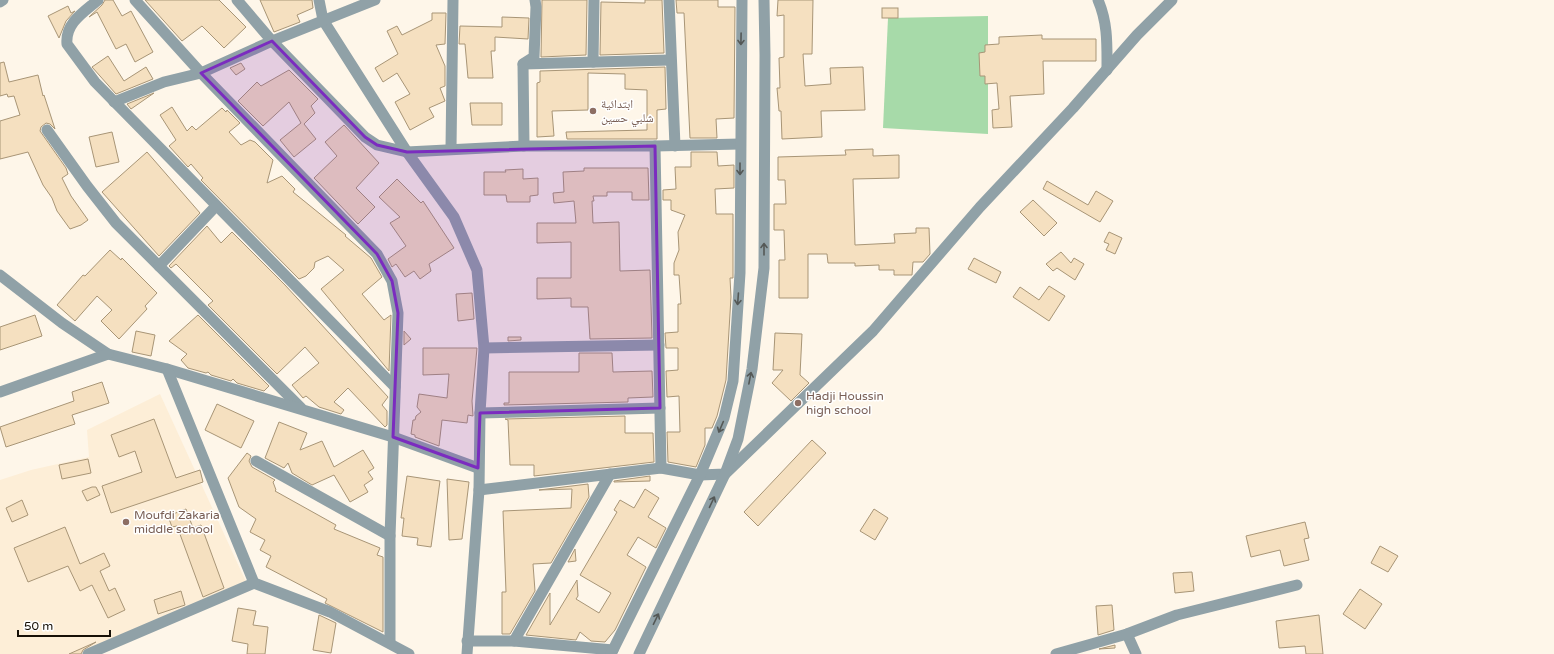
<svg xmlns="http://www.w3.org/2000/svg" width="1554" height="654" font-family="'Varela Round','Noto Naskh Arabic',sans-serif">
	<rect width="100%" height="100%" fill="#fef6e9"/>
	<path fill="#fdeed7" d="M160 394 247 584 80 654H0V480L31 470 89 457 87 430Z"/>
	<path fill="#a7daa9" d="M988 16V134L883 128 888 18Z"/>
	<g fill="#f5e0c0" stroke="#a89576">
		<path d="M105 0H113L122 16 131 11 153 52 135 62 126 44 116 49 97 12 89 17 102 5Z"/>
		<path d="M145 0H219L246 27 224 48 202 26 182 41Z"/>
		<path d="M260 0H312L313 8 297 15 300 22 274 32Z"/>
		<path d="M542 0H587L586 55 541 57Z"/>
		<path d="M645 0H662L664 53 600 55 601 2 645 3Z"/>
		<path d="M676 0H718V7H735L734 118 716 119 717 138H690L684 13H677Z"/>
		<path d="M778 0H813L812 54H803L805 86 831 84 830 68 863 67 865 110 821 111 822 137 782 139 781 111H779L777 88H780L779 58 784 57V15L777 16Z"/>
		<path d="M68 6 71 13 75 11 66 21 59 38 48 16Z"/>
		<rect x="882" y="8" width="16" height="10"/>
		<path d="M432 13H446L445 44 436 45 445 66V86L440 88 445 101 429 108 434 117 410 130 395 102 410 94 397 73 383 82 375 68 398 54 387 31 397 26 402 35 432 20Z"/>
		<path d="M502 17 529 18 528 39 495 37V51H491L493 78H468L465 44H459L460 26 502 27Z"/>
		<path d="M1042 35V39H1096V61H1043L1044 94 1010 96 1012 127 993 128 992 110 999 109 997 83 985 84V76H980L979 53 985 52V45L999 44V37Z"/>
		<path d="M108 56 124 81 146 67 153 79 116 94 92 67Z"/>
		<path d="M4 62 9 82 38 75 43 96 44 95 55 129 50 124 46 123 41 127 40 131 66 168 68 174 62 178 71 196 88 220 81 225 70 229 57 211 52 198 43 185 28 152 0 159V121L20 115 14 96 8 97 7 94 0 96V63Z"/>
		<path d="M241 63 245 69 236 75 230 68Z"/>
		<path d="M665 67 666 109 657 110V139H567L566 132 647 130V90L625 89V74L588 73V110L552 111 554 136 537 137V83L540 82V71Z"/>
		<path d="M289 70 318 99 311 106 315 113 304 124 316 139 294 157 280 140 301 123 289 102 263 126 238 101 257 82 261 86Z"/>
		<path d="M154 93 131 109 127 104Z"/>
		<path d="M470 103H502V125H472Z"/>
		<path d="M172 107 187 131 192 126 196 130 222 108 226 112 227 110 240 123 229 132 241 145 250 140 255 142 273 160 267 183 282 176 295 189 293 192 346 235 345 236 371 258 382 277 362 294 384 320 391 315 389 371 321 289 344 270 328 256 315 262 314 268 306 276 299 279 201 180 203 178 191 164 188 167 169 146 176 140 160 115Z"/>
		<path d="M344 125 379 163 356 188 375 207 358 224 314 178 337 156 325 142Z"/>
		<path d="M112 132 119 162 96 167 89 137Z"/>
		<path d="M873 149V156L899 155V178L853 179 855 245 895 243 894 234 916 233V228H929L930 254 923 262H913L912 275H894V270H879V265L855 266V263H828L827 254H808V298H779V260H785L784 230H774V204H786L785 180H778V157L846 155 845 150Z"/>
		<path d="M147 152 200 213 159 256 102 192Z"/>
		<path d="M691 152H717L718 166 734 165V188L715 189 716 214H733V278H730L731 297 726 380 717 416 712 428H705V445L696 467 668 462 667 432H680L679 396 667 397 666 371 678 370V348H666L665 333 678 332V304H681L679 275H674V263L679 250 678 232 685 215 671 210V200H663V190L676 189 675 167H691Z"/>
		<path d="M584 168H648L649 200H632V192H607V196H593L594 201H592L593 223 619 222 620 271 650 270 652 338 590 339 588 307H571V298L537 299V278H571V242L537 243V223H576L574 201 554 203 553 193 564 192 563 172 584 171Z"/>
		<path d="M523 169V179L538 178V195L530 196V202H507L506 195H484V172H506L505 170Z"/>
		<path d="M397 179 421 203 423 201 454 248 429 264 431 271 420 279 414 271 405 277 396 264 392 267 388 259 406 246 390 223 400 217 379 197Z"/>
		<path d="M1047 181 1088 205 1096 191 1113 201 1100 222 1043 189Z"/>
		<path d="M1033 200 1057 223 1044 236 1020 212Z"/>
		<path d="M207 226 221 243 232 232 285 285 388 397 382 405 387 411V425L385 427 348 388 334 402 344 410 341 414 319 407 306 396 303 398 292 385 319 363 305 347 277 374 208 305 213 301 176 264 171 268 169 266Z"/>
		<path d="M1109 232 1122 238 1115 254 1106 250 1109 244 1104 242Z"/>
		<path d="M110 250 121 260 122 258 157 293 145 306 147 309 119 339 101 321 112 310 97 296 75 321 57 305 83 275 85 276Z"/>
		<path d="M1061 252 1071 263 1074 258 1084 264 1075 280 1057 268 1053 271 1046 264Z"/>
		<path d="M974 258 1001 272 996 283 968 269Z"/>
		<path d="M1049 286 1065 296 1049 321 1013 297 1020 287 1039 300Z"/>
		<path d="M472 293 474 319 458 321 456 294Z"/>
		<path d="M35 315 42 336 0 350V327Z"/>
		<path d="M198 315 269 386 264 391 237 383 233 379 231 381 211 375 208 372 206 373 188 368 181 360 187 354 169 341Z"/>
		<path d="M136 331 155 335 151 356 132 352Z"/>
		<path d="M404 331 411 339 404 345Z"/>
		<path d="M775 333 802 334 800 375 809 383 791 401 772 383 783 370H773Z"/>
		<path d="M508 337H521V340L508 341Z"/>
		<path d="M423 348H477L472 401 473 416 468 415 467 423 442 420 439 446 415 437V435L411 434 413 420H415L416 416 421 412 417 407 419 394 447 398 449 374 423 375Z"/>
		<path d="M579 353H612L613 372 652 371 653 397 628 398V402L504 405V403H509V372H579Z"/>
		<path d="M102 382 109 403 72 415 75 424 6 447 0 427 74 401 72 392Z"/>
		<path d="M217 404 254 421 241 448 205 430Z"/>
		<path d="M625 416V433H653L654 462 534 476V465H510L508 420 505 419Z"/>
		<path d="M154 419 176 478 200 470 203 482 111 513 102 486 142 472 135 451 119 457 111 435Z"/>
		<path d="M279 422 307 433 300 450 322 441 334 467 363 450 374 468 368 472 373 479 364 485 368 492 350 502 334 475 312 485 292 473 288 463 284 468 265 458Z"/>
		<path d="M812 440 826 453 758 526 744 512Z"/>
		<path d="M247 453 251 456 249 461 252 467 275 480 273 482 276 490 275 491 336 525 334 529 380 548 377 555 383 557V632L325 603 327 599 266 567 271 556 260 550 265 540 250 532 256 519 239 507 228 478Z"/>
		<path d="M88 459 91 473 62 479 59 465Z"/>
		<path d="M407 476 440 481 431 547 417 545 418 538 402 536 404 518H401Z"/>
		<path d="M650 476V481L614 482V481Z"/>
		<path d="M447 479 469 482 462 539 449 540Z"/>
		<path d="M588 484 589 497 551 563 533 564 535 591 510 634H502V592H506L503 511 571 508 572 489 539 490Z"/>
		<path d="M92 487H96L100 495 87 501 82 491Z"/>
		<path d="M645 489 659 498 648 517 666 528 656 548 638 537 627 555 646 567 615 630 605 642 591 641 580 632 576 640 526 635 550 593V625L577 580 578 596 576 599 599 613 611 593 580 575 617 512 614 510 620 500 634 508Z"/>
		<path d="M22 500 28 515 12 522 6 508Z"/>
		<path d="M186 509 193 528 201 525 224 588 203 597 177 526 172 527 168 516Z"/>
		<path d="M874 509 888 518 875 540 860 531Z"/>
		<path d="M1305 522 1309 538 1304 539 1309 560 1284 566 1280 550 1251 557 1246 536Z"/>
		<path d="M65 527 80 564 104 553 110 566 100 571 109 591 115 588 125 610 108 618 92 585 80 591 68 566 28 582 14 548Z"/>
		<path d="M1380 546 1398 556 1388 572 1371 563Z"/>
		<path d="M575 549 576 561 568 562Z"/>
		<path d="M1192 572 1194 591 1175 593 1173 573Z"/>
		<path d="M1360 589 1382 604 1365 629 1343 614Z"/>
		<path d="M181 591 185 605 158 614 154 600Z"/>
		<path d="M1112 605 1114 630 1098 635 1096 606Z"/>
		<path d="M238 608 256 611 253 625 268 627 265 654H247L248 644 232 641Z"/>
		<path d="M319 615 336 623 331 653 313 650Z"/>
		<path d="M1319 615 1323 654H1306L1305 646 1279 648 1276 621Z"/>
		<path d="M96 642 83 650 81 654H69Z"/>
		<path d="M1115 645V648L1099 649Z"/>
	</g>
	<g fill="none" stroke-linecap="round" stroke-linejoin="round">
		<g stroke="#90a1a7" stroke-width="11">
			<path d="M98 0C84 12 65 23 67 44L95 82 395 387"/>
			<path d="M135 0 201 73 377 254 392 281 398 313 390 536V643"/>
			<path d="M237 0 272 41 365 137 377 145 407 152 524 146H655L740 144"/>
			<path d="M319 0 323 20 407 152 454 217 477 270 484 348 480 413 479 490 467 654"/>
			<path d="M669 0 675 146"/>
			<path d="M1098 0C1108 23 1107 45 1107 70"/>
			<path d="M0 2 3 0"/>
			<path d="M593 62 594 0"/>
			<path d="M523 64 670 60"/>
			<path d="M114 102 164 82 201 73 272 41 375 0"/>
			<path d="M47 130 87 186 116 223 301 408"/>
			<path d="M524 146 523 64 534 57 536 7 535 0"/>
			<path d="M655 146 661 468"/>
			<path d="M451 148 453 0"/>
			<path d="M159 266 216 206"/>
			<path d="M0 275 62 323 108 354 167 369 393 437 478 468"/>
			<path d="M484 348 659 345"/>
			<path d="M167 369 254 583 330 612 409 654"/>
			<path d="M0 392 108 354"/>
			<path d="M480 413 660 408"/>
			<path d="M256 461 390 536"/>
			<path d="M479 490 661 468 700 475 725 474 873 331 980 207 1073 108 1137 35 1172 0"/>
			<path d="M1127 634 1136 654"/>
			<path d="M467 641H514L613 650"/>
			<path d="M514 641 610 474"/>
			<path d="M88 654 254 583"/>
			<path d="M611 654 700 475 724 418 733 381 740 273 742 0"/>
			<path d="M639 654 725 474 738 439 752 369 764 268 765 55 764 0"/>
			<path d="M1056 654 1127 634 1177 615 1297 585"/>
		</g>
	</g>
	<defs><path id="oneway-shaft" d="M-6 0H5M1.5-3L5.5 0L1.5 3" fill="none" stroke-width="1.6" stroke-linecap="round" stroke-linejoin="round"/></defs>
	<g stroke="#545856">
		<use href="#oneway-shaft" transform="translate(741 39) rotate(91)"/>
		<use href="#oneway-shaft" transform="translate(740 169) rotate(90)"/>
		<use href="#oneway-shaft" transform="translate(764 249) rotate(-90)"/>
		<use href="#oneway-shaft" transform="translate(738 299) rotate(94)"/>
		<use href="#oneway-shaft" transform="translate(750 378) rotate(-79)"/>
		<use href="#oneway-shaft" transform="translate(721 427) rotate(113)"/>
		<use href="#oneway-shaft" transform="translate(712 502) rotate(-65)"/>
		<use href="#oneway-shaft" transform="translate(656 619) rotate(-64)"/>
	</g>
	<path fill="#7b2cbf" fill-opacity="0.2" stroke="#7b2cbf" stroke-width="3" stroke-linejoin="round" d="M272 41 365 137 377 145 407 152 655 146 660 408 480 413 478 468 393 437 398 313 392 281 377 254 201 73Z"/>
	<g fill="#8d6e63" stroke="#fff" stroke-width="1.5">
		<circle cx="593" cy="111" r="4"/>
		<circle cx="798" cy="403" r="4"/>
		<circle cx="126" cy="522" r="4"/>
	</g>
	<g text-anchor="middle" dominant-baseline="central" stroke-width="3" stroke-linejoin="round" paint-order="stroke">
		<g font-size="12" fill="#785e54" stroke="#fff" text-anchor="start">
			<text x="601" y="104">ابتدائية<tspan x="601" dy="14">شلبي حسين</tspan></text>
			<text x="806" y="396">Hadji Houssin<tspan x="806" dy="14">high school</tspan></text>
			<text x="134" y="515">Moufdi Zakaria<tspan x="134" dy="14">middle school</tspan></text>
		</g>
	</g>
	<path d="M18 630v6h92v-6" fill="none" stroke="#171006" stroke-width="2"/>
	<text x="24" y="630" font-size="12" fill="#171006" stroke="#ffffff" stroke-width="3" paint-order="stroke">50 m</text>
</svg>
